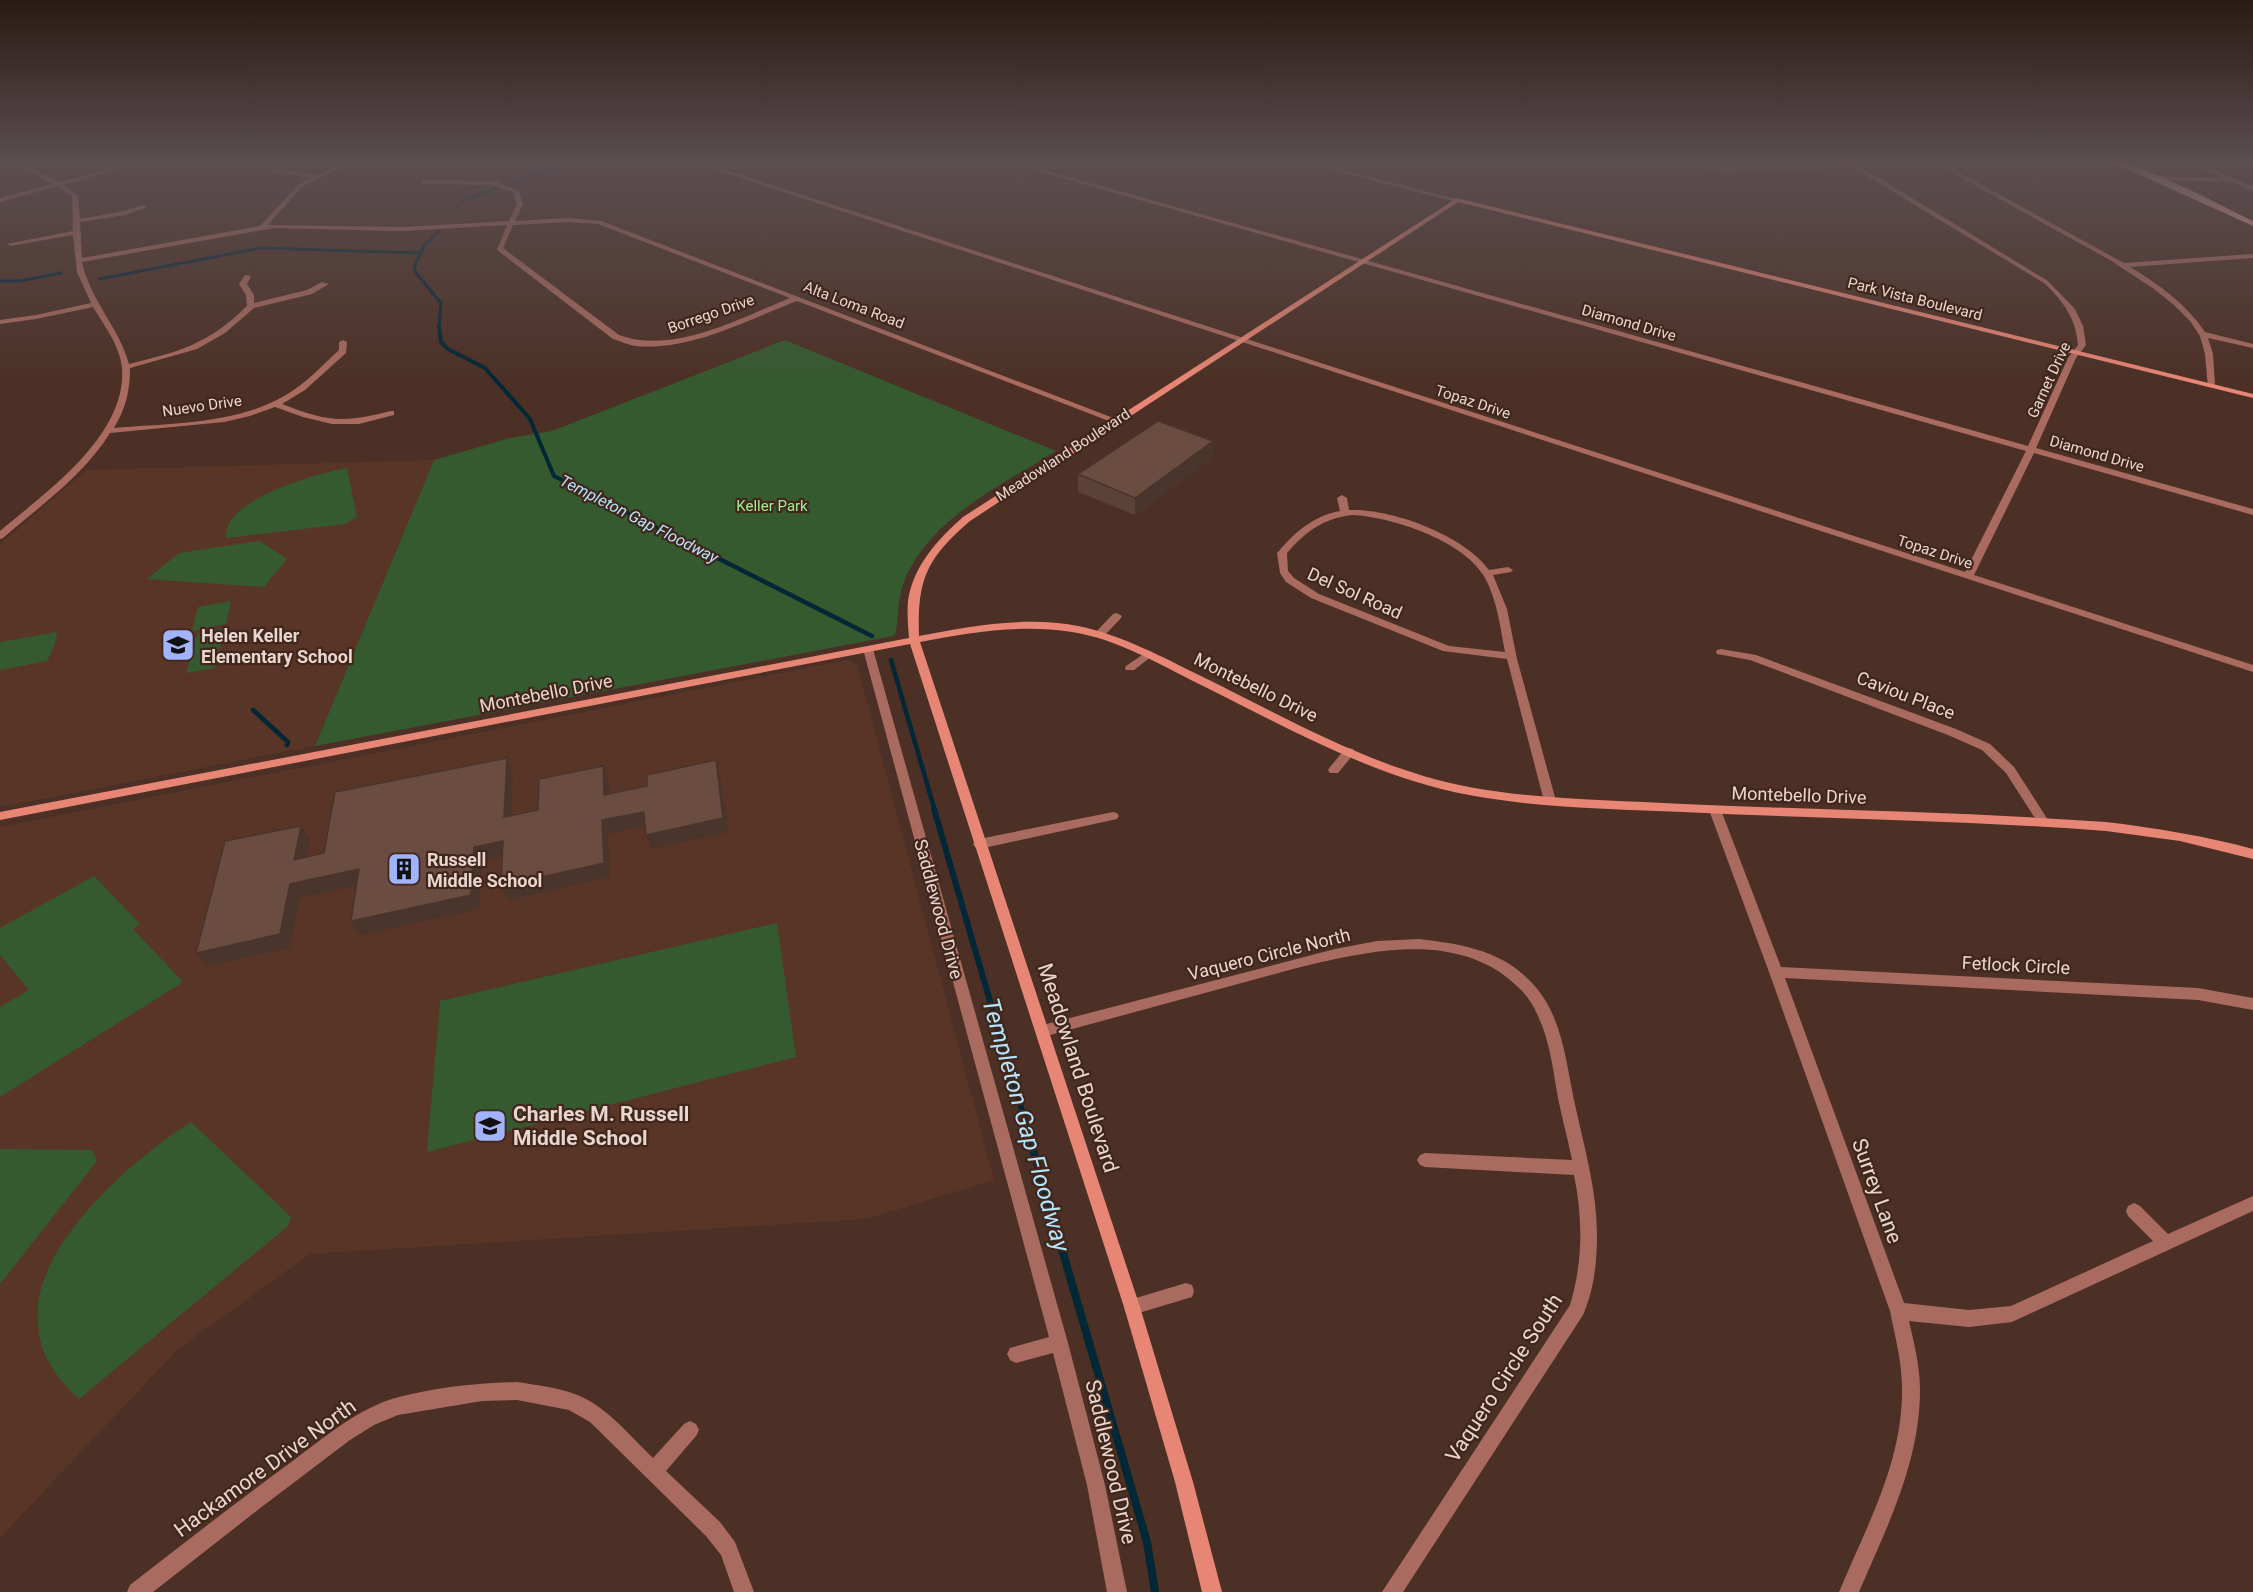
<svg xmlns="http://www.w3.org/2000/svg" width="2253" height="1592" font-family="Roboto,sans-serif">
	<rect width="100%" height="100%" fill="#4c3025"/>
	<g fill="#583527">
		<path d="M434 460 315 746 0 807V544L87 470Z"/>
		<path d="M848 660 857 664 994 1180 866 1219 310 1254 177 1350 0 1538V827Z"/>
	</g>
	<g fill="#355a2f">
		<path d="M2197 159H2253V169L2241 165 2225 167 2230 170H2226L2197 163 2199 161Z"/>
		<path d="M785 340 1056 451C1002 485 929 518 904 582 898 598 898 616 896 632L893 636 315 746 434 460 510 438 552 431Z"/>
		<path d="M347 468 357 517 345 524 226 538C221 500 318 473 347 468Z"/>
		<path d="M260 541 287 559 264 587 147 579 179 553Z"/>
		<path d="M231 601 226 624 192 631 198 607Z"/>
		<path d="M225 628 215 668 186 673 197 634Z"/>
		<path d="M57 632 55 645 47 661 0 670V642Z"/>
		<path d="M94 876 140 924 133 929 183 982 0 1097V1007L29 990 0 955V928Z"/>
		<path d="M777 923 796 1057 427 1152 440 1001Z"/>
		<path d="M191 1122 291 1217 288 1226 79 1399C63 1384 44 1362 40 1339 37 1323 36 1305 41 1289 58 1226 137 1156 191 1122Z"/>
		<path d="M0 1149 92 1150 97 1161 0 1284Z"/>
	</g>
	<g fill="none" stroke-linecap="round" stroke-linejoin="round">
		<g stroke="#022736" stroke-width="3">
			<path d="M513 183 551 169"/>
			<path d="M462 201 496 189"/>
			<path d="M99 279 261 248 421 253"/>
			<path d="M0 281H20L61 273"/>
			<path d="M439 327 441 303 416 273 414 267 425 245 439 231"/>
		</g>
		<path stroke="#022736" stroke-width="4" d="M439 326 441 342 448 349 485 368 530 419 554 476 681 540"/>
		<g stroke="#022736" stroke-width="4.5">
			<path d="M678 538 872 636"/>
			<path d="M891 660 935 811"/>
			<path d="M253 710 288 742 287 745"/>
		</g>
		<path stroke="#022736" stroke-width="6" d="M934 809 1035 1155"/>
		<path stroke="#022736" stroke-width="8" d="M1034 1153 1147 1542 1155 1592"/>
		<g fill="#a96b60" fill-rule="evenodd">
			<path d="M144 159H154L64 185 78 196 80 219 124 211 144 205 147 207 125 215 80 222 82 258 260 226 298 185 311 178 274 172 272 169 317 175 350 159H358L302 187 268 225 403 227 509 221 517 204 513 192 493 185 424 184 421 182 424 180 494 181 519 191 523 204 515 221 568 218 601 221 1121 421 1114 423 797 301C747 320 691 351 636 346 628 345 620 341 613 339L497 250 507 225 403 231 274 228 82 262C90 300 119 327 129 364 179 352 210 343 247 306L246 295 239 284 245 275 251 276 247 284 254 295V303L307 290 322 282 329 284 312 294 254 308 225 333 197 349 130 368C130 391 126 408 114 428 170 423 235 425 286 395 306 383 322 366 339 350V342L343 340 347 342 346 353 305 390 282 404C328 422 343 423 391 411H394V415L359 424H332L303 417 275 407 250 416 224 422 110 433C84 475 40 506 3 538L0 539V531C46 492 127 436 122 368 120 346 104 325 93 307L36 319 0 324V320L36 315 91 303 77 272 73 235 10 246 7 244 73 231 72 196 58 186 0 202V198L53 184 21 167V165H25L59 182ZM568 222 598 224 790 298C740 318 673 355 619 335L503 248 513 225Z"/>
			<path d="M682 159H692L1965 572 2026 451 995 159H1005L2028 446 2068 358 2078 345C2076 318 2063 301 2044 283L1854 168 1725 171 1608 159H1633L1725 167 1849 164 1841 159H1848L2048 281 2075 309 2083 326 2086 345 2076 358 2036 448 2253 509V515L2034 453 1974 575 2253 665V672Z"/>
			<path d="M1289 159H1300L1460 200 1457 202Z"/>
			<path d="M1927 159H1935L2124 263 2253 254V258L2130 267C2159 284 2186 304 2205 332L2253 344V348L2208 338 2213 354 2215 385 2208 387 2205 354 2200 336 2190 321 2174 305 2154 289 2110 260Z"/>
			<path d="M2182 159H2190L2253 187V191L2231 182 2155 180 2152 178 2155 176 2223 178Z"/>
			<path d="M1342 495 1347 498 1349 510C1391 508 1464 535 1489 570L1508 567 1513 570 1511 572 1493 575 1507 609 1517 659 1556 801 1554 804 1550 805 1544 801 1507 659 1443 651 1311 598 1286 582 1280 573 1277 553 1279 551C1296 531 1314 516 1340 511L1337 498ZM1352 515C1392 517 1462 540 1484 576 1497 599 1500 626 1505 652L1449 646 1319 594 1294 578 1288 571 1287 553C1305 532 1324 518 1352 515Z"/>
			<path d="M1117 613 1122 616 1121 618 1104 636H1096L1095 634 1096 632 1113 614Z"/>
			<path d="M868 646 873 649 1068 1343 1105 1485 1127 1592H1107L1087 1485 1053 1353 1016 1363 1010 1360 1007 1354 1010 1348 1049 1337 863 649Z"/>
			<path d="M1721 649 1756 655 1956 729 1990 744 2014 767 2050 823 2044 827 2040 826 2006 773 1982 750 1948 735 1750 660 1717 654 1716 652 1717 650Z"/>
			<path d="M1148 651 1152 652 1153 654 1152 656 1134 670H1126L1125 668 1126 666Z"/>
			<path d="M1349 748 1353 749 1355 752 1353 755 1338 773H1330L1328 770 1330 767 1345 749Z"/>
			<path d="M1715 806 1721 810 1781 967 2198 988 2253 998V1010L2198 1000 1785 978 1904 1303 1969 1310 2011 1306 2153 1241 2128 1216 2126 1211 2128 1206 2134 1203 2140 1206 2168 1234 2253 1196V1211L2012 1322 1969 1327 1909 1321C1914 1343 1920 1366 1920 1390 1920 1462 1887 1527 1859 1592H1839C1867 1525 1903 1462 1902 1388 1902 1362 1895 1336 1890 1311L1769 972 1709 810Z"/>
			<path d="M1113 812 1117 813 1119 816 1117 819 979 849 975 847 973 844 975 841 979 839Z"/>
			<path d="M1419 939C1461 944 1501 950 1531 982 1564 1015 1566 1067 1576 1109 1585 1150 1597 1192 1597 1235 1597 1262 1594 1290 1583 1315L1403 1592H1382L1570 1305C1583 1262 1583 1219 1574 1175L1425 1167 1420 1165 1417 1160 1420 1155 1425 1153 1572 1160C1568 1139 1562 1119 1558 1098 1553 1070 1550 1040 1537 1014 1530 997 1519 987 1505 976 1445 931 1359 953 1293 969L1043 1037 1038 1035 1036 1031 1038 1027 1043 1025 1335 949 1377 941Z"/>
			<path d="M1186 1283 1192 1285 1194 1291 1192 1297 1132 1315 1126 1313 1124 1307 1126 1301Z"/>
			<path d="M517 1382C536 1385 555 1387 572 1393 605 1404 629 1435 653 1458L684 1424 690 1421 696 1424 699 1430 696 1436 666 1471 720 1522 735 1542 754 1592H734L721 1555 706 1536 590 1422 569 1410 517 1400 482 1401 398 1415 374 1425 350 1440 259 1509 153 1592H127L130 1585C184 1543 238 1501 294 1460 326 1436 360 1407 399 1397 437 1387 478 1383 517 1382Z"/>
		</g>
		<path fill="#e88675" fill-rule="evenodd" d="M1457 198 2253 394V398L1458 202 970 521C927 558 917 579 919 636 971 626 1025 616 1078 626 1122 635 1162 657 1203 677 1288 719 1374 769 1469 787 1539 800 1612 800 1683 804 1824 810 1966 812 2106 822 2156 828 2205 836 2253 849V859L2180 841 2106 831C1966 820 1824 819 1683 812 1612 809 1539 808 1469 795 1372 777 1284 726 1197 683 1157 663 1117 639 1072 632 1021 624 970 632 920 642L1140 1307 1193 1482 1222 1592H1202L1175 1482 1124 1307 910 644 0 820V812L909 638C908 625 907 613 908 601 913 566 938 539 963 517Z"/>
		<path fill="#f9ad9f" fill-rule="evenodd" d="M2101 159C2137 159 2217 204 2253 221V226L2134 172Z"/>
	</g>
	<path fill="#5b4137" d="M1213 441 1212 458 1135 515 1078 492V474Z"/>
	<g fill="#4a352d">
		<path d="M1213 441 1212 458 1135 515V498Z"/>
		<path d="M507 758 513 772 511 831 504 817Z"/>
		<path d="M716 760 720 774 728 832 652 849 646 835Z"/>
		<path d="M603 766 609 780 610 809 604 795Z"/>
		<path d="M644 812 650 825 608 834 610 877 508 900 501 886 602 820Z"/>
		<path d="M301 826 310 839 303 873 294 860Z"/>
		<path d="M503 841 510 855 482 861 479 909 360 935 351 921 474 847Z"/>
		<path d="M359 869 368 883 300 898 290 948 207 966 196 953 290 884Z"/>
	</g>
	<g fill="#6a4c40" stroke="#4a352d" stroke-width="1.5">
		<path d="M1158 421 1213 441 1135 498 1078 474Z"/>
		<path d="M507 758 504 817 538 810 539 779 603 766 604 795 647 786V775L716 760 723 818 646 835 644 812 602 820 604 863 501 886 503 841 474 847 471 895 351 921 359 869 290 884 280 934 196 953 225 841 301 826 294 860 324 853 335 792Z"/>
	</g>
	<linearGradient id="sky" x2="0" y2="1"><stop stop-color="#2a1a14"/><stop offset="0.42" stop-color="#5b4e51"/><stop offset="1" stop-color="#5b4e51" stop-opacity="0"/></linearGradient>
	<rect width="2253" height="382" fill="url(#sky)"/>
	<defs>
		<symbol id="school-square" viewBox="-11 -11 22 22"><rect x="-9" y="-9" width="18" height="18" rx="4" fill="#a1b3fd" stroke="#41261b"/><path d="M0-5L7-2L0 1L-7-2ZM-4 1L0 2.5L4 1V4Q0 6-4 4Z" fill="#111"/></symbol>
		<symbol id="building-square" viewBox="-11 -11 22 22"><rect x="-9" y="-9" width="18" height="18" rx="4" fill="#a1b3fd" stroke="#41261b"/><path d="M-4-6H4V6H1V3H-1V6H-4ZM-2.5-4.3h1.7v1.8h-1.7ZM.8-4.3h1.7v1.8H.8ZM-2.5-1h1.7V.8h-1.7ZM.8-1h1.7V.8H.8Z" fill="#111"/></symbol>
	</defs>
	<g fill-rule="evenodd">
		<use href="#school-square" x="159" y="626" width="38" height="38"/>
		<use href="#building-square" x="385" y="850" width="38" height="38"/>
		<use href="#school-square" x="471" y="1107" width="38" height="38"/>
	</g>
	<g text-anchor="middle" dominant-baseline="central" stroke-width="4.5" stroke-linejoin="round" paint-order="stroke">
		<g font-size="15" fill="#e9d6cf" stroke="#41261b">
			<text transform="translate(1915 299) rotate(14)">Park Vista Boulevard</text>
			<text transform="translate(854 305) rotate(21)">Alta Loma Road</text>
			<text transform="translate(711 314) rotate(-19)">Borrego Drive</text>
			<text transform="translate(1629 323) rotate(16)">Diamond Drive</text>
			<text transform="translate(2049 380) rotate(-65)">Garnet Drive</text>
			<text transform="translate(1473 402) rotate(18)">Topaz Drive</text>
			<text transform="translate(202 406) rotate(-8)">Nuevo Drive</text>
			<text transform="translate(2097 454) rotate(16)">Diamond Drive</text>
			<text transform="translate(1063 455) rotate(-33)">Meadowland Boulevard</text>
			<text transform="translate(1935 552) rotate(18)">Topaz Drive</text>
		</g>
		<g font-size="15" fill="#9ef192" stroke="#41261b">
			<text x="772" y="506">Keller Park</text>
		</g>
		<g font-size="16" font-style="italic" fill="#b5e6fe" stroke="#41261b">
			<text transform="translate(639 519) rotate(27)">Templeton Gap Floodway</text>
		</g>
		<g font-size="18" fill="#e9d6cf" stroke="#41261b">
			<text transform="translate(1355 593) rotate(24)">Del Sol Road</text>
			<text transform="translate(1256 687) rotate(26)">Montebello Drive</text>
			<text transform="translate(546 693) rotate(-11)">Montebello Drive</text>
			<text transform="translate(1906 695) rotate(21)">Caviou Place</text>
			<text transform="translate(1799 795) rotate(2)">Montebello Drive</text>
			<text transform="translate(939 909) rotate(75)">Saddlewood Drive</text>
			<text transform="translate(1269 954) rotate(-14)">Vaquero Circle North</text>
			<text transform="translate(2016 965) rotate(3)">Fetlock Circle</text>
		</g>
		<g font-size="18" font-weight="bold" fill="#e9d6cf" stroke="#41261b" text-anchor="start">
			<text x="201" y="635">Helen Keller<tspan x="201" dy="21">Elementary School</tspan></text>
			<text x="427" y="859">Russell<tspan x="427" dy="21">Middle School</tspan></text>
		</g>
		<g font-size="21" fill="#e9d6cf" stroke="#41261b">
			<text transform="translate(1078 1068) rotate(72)">Meadowland Boulevard</text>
			<text transform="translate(1877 1191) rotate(70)">Surrey Lane</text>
			<text transform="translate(1504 1378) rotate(-57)">Vaquero Circle South</text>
			<text transform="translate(1111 1462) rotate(77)">Saddlewood Drive</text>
			<text transform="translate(265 1468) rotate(-36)">Hackamore Drive North</text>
		</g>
		<g font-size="21" font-weight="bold" fill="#e9d6cf" stroke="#41261b" text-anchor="start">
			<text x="513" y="1114">Charles M. Russell<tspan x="513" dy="24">Middle School</tspan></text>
		</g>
		<g font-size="24" font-style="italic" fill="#b5e6fe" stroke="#41261b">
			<text transform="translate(1026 1125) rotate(74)">Templeton Gap Floodway</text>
		</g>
	</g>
</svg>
